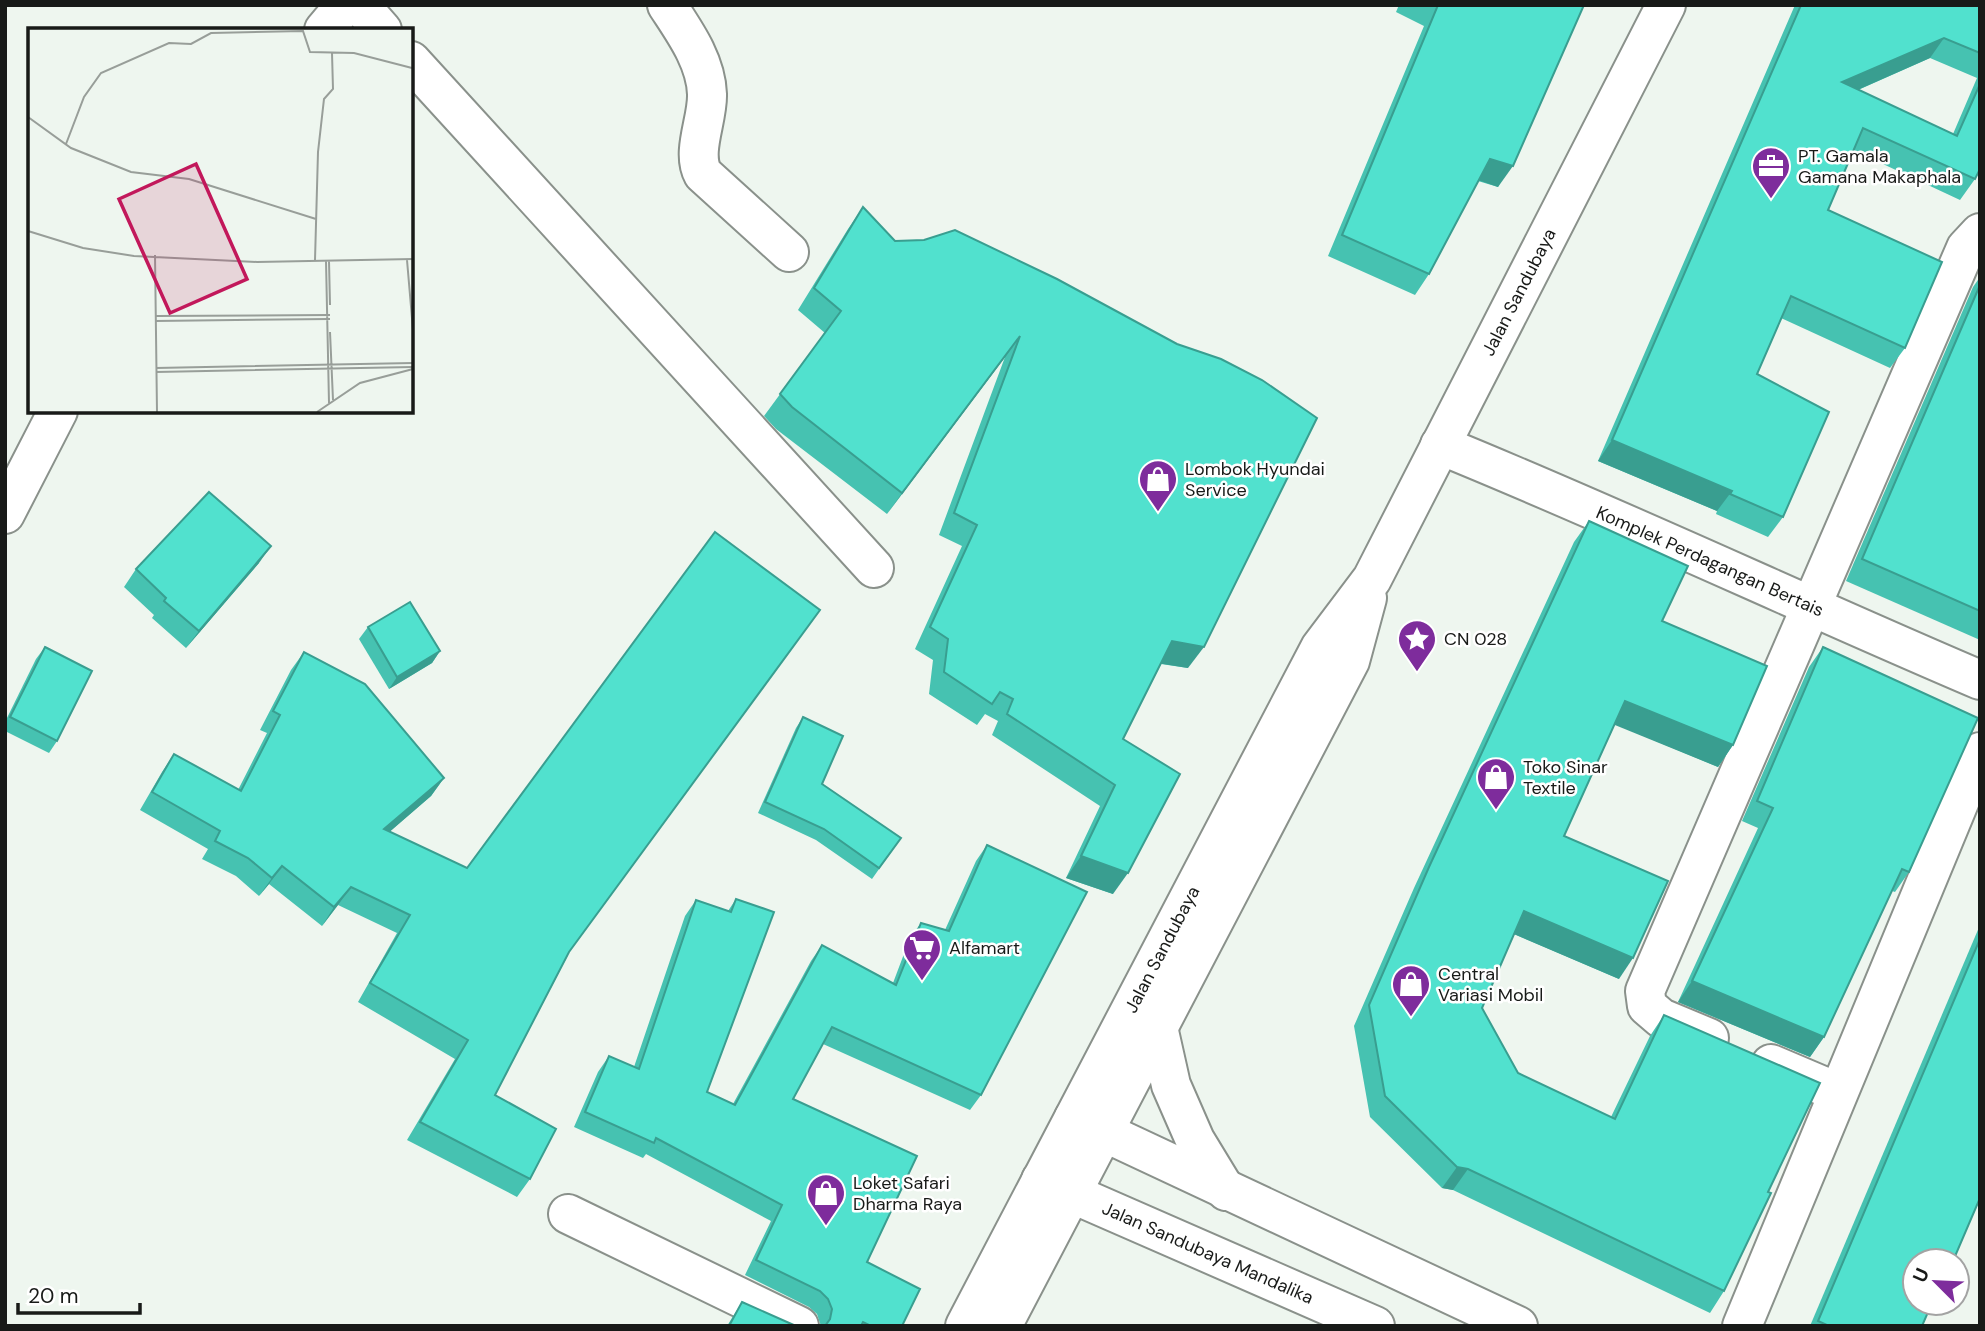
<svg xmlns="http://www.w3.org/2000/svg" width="1985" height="1331" font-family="'DM Sans',sans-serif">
	<rect width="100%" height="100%" fill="#eef6ef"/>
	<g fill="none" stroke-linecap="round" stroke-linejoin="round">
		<defs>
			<g id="minor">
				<path d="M360 5 382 30"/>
				<path d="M667 5C684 31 706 61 707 94 708 119 691 152 703 174L789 252"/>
				<path d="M324 30 345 5"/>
				<path d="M411 61 874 568"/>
				<path id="s1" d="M1440 445C1622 519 1799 603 1980 680"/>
				<path d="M5 514 58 411"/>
				<path d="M1709 1038 1661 1018 1647 1006 1645 991 1966 248 1980 233"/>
				<path d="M1771 1064 1837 1092"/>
				<path d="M568 1214 799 1326"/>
				<path d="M1742 1326 1980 752"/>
			</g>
			<g id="major">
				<path d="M1074 1118 1518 1326"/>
				<path id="s2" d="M1041 1180 1375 1326"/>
			</g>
			<g id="highway">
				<path d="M1158 1027 1171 1085 1195 1140 1226 1191"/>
				<path id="s3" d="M965 1326 1320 648 1372 579 1666 5"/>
				<path d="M1002 1326 1350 661 1367 598"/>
			</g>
		</defs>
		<use href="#minor" stroke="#8a918b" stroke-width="42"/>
		<use href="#major" stroke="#8a918b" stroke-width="42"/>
		<use href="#highway" stroke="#8a918b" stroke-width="42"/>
		<use href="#minor" stroke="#fff" stroke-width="38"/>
		<use href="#major" stroke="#fff" stroke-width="38"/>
		<use href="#highway" stroke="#fff" stroke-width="38"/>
	</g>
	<g fill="#46c2b1" fill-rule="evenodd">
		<path d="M1399 5H1584L1498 187 1478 181 1429 274 1415 295 1328 256 1424 26 1396 12Z"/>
		<path d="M1795 5H1980V169L1975 179 1960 200 1853 150 1828 210 1905 348 1890 368 1781 318 1757 374 1783 517 1768 537 1716 514 1717 511 1598 461ZM1930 58 1977 78 1953 134 1858 90Z"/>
		<path d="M863 207 895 241 1057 279 1188 668 1161 664 1123 739 1113 894 1066 878 1100 806 992 735 998 721 985 714 977 725 929 694 933 660 915 649 962 546 939 535 1005 357 887 514 776 429 764 416 825 333 798 310 848 229Z"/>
		<path d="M1980 277V640L1846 581 1973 287Z"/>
		<path d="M1589 521 1662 621 1733 745 1718 767 1615 724 1564 836 1619 979 1514 934 1482 1008 1518 1073 1611 1117 1650 1036 1664 1015 1768 1192 1724 1291 1710 1313 1453 1190 1442 1188 1370 1117 1354 1026 1414 888 1574 542Z"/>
		<path d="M259 563 186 648 152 618 154 615 124 587 136 569Z"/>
		<path d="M368 627 440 651 432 663 389 689 359 639Z"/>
		<path d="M45 647 57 741 49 753 5 731V722L36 659Z"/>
		<path d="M1823 647 1909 872 1895 892 1892 891 1824 1037 1810 1057 1678 1002 1758 828 1742 821 1809 667Z"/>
		<path d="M304 652 444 778 431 796 389 832 568 955 495 1095 530 1179 517 1197 407 1140 455 1059 358 1002 397 933 338 905 322 926 269 884 259 896 236 876 202 859 208 849 140 810 162 772 174 754 238 790 267 733 260 730 291 670Z"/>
		<path d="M803 717 822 784 901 838 872 879 816 840 758 813 796 728Z"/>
		<path d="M987 845 981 1095 970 1110 823 1044 793 1099 867 1262 902 1326H821L817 1314 809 1307 745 1275 771 1221 646 1154 643 1158 574 1127 598 1072 609 1056 634 1067 685 916 696 900 728 911 736 899 707 1092 733 1104 811 961 822 945 893 983 910 938 921 923 945 930 976 861Z"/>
		<path d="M1980 925V1198L1922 1326H1810Z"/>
		<path d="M742 1302 796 1326H727Z"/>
	</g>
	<g fill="#399e90">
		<path d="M1944 38 1930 58 1828 103 1842 82Z"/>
		<path d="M1490 159 1513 166 1498 187 1475 179Z"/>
		<path d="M1020 336 1005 357 887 514 902 493Z"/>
		<path d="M1612 440 1732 491 1717 511 1598 461Z"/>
		<path d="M271 546 259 563 186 648 199 631Z"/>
		<path d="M1172 641 1204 647 1188 668 1157 663Z"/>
		<path d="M440 651 432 663 389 689 397 677Z"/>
		<path d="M1625 701 1733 745 1718 767 1610 723Z"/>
		<path d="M444 778 431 796 371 848 384 829Z"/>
		<path d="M1081 856 1128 873 1113 894 1066 878Z"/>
		<path d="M282 866 269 884 259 896 272 878Z"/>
		<path d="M351 887 338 905 322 926 334 907Z"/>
		<path d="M1524 911 1633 958 1619 979 1509 932Z"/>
		<path d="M1692 981 1824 1037 1810 1057 1678 1002Z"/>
		<path d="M1457 1167 1468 1169 1453 1190 1442 1188Z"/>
	</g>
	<g fill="#51e1ce" stroke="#399e90" stroke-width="2">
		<path d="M1438 5H1584L1513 166 1490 159 1429 274 1342 235Z"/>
		<path d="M1801 5H1980V53L1944 38 1842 82 1957 136 1980 84V169L1975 179 1863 128 1828 210 1942 262 1905 348 1791 296 1757 374 1829 412 1783 517 1730 494 1732 491 1612 440Z"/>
		<path d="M863 207 895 241 924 240 955 230 1057 279 1177 344 1221 359 1262 380 1317 418 1204 647 1172 641 1123 739 1180 774 1128 873 1081 856 1115 785 1007 714 1013 699 1000 692 992 704 944 672 948 639 930 627 977 525 954 513 1020 336 902 493 792 407 780 394 841 311 814 288Z"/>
		<path d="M1980 285V611L1862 559Z"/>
		<path d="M209 492 271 546 199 631 164 601 166 598 136 569Z"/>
		<path d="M1589 521 1688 566 1662 621 1767 666 1733 745 1625 701 1564 836 1668 881 1633 958 1524 911 1482 1008 1518 1073 1615 1119 1664 1015 1820 1083 1768 1192 1771 1193 1724 1291 1468 1169 1457 1167 1385 1096 1369 1005 1429 867Z"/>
		<path d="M715 532 820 610 569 952 495 1095 556 1129 530 1179 420 1122 468 1040 370 983 410 915 351 887 334 907 282 866 272 878 248 858 215 841 220 831 152 792 174 754 241 791 280 715 273 711 304 652 365 684 444 778 384 829 467 868Z"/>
		<path d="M410 602 440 651 397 677 368 627Z"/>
		<path d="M45 647 92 671 57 741 10 717Z"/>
		<path d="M1823 647 1978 718 1909 872 1902 869 1824 1037 1692 981 1773 808 1757 801Z"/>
		<path d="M803 717 843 736 822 784 901 838 879 868 824 829 765 802Z"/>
		<path d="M987 845 1087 892 981 1095 832 1027 793 1099 917 1156 867 1262 920 1289 902 1326H871L863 1322 861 1326H825L830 1319 832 1309 828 1299 820 1291 756 1260 782 1205 656 1138 654 1143 585 1112 609 1056 639 1069 696 900 731 912 736 899 774 912 707 1092 735 1105 822 945 896 985 921 923 949 931Z"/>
		<path d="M1980 939V1198L1953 1261H1915V1303H1932L1922 1326H1829L1818 1321Z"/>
		<path d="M742 1302 796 1326H729Z"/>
	</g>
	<defs>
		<symbol id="office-pin" viewBox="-11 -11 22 30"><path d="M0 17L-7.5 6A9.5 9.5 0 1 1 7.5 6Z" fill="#7e2c9c" stroke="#fff"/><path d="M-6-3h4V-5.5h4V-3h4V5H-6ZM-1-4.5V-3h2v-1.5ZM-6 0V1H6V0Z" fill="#fff"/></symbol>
		<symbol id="shop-pin" viewBox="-11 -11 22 30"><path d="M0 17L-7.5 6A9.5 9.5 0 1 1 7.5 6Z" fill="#7e2c9c" stroke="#fff"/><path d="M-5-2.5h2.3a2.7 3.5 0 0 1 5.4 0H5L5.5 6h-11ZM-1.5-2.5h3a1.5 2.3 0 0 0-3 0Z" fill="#fff"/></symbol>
		<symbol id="sight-pin" viewBox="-11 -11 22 30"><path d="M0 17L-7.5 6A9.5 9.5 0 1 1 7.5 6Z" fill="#7e2c9c" stroke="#fff"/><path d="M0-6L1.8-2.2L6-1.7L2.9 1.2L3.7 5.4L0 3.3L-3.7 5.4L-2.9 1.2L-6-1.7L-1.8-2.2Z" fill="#fff"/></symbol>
		<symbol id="supermarket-pin" viewBox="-11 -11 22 30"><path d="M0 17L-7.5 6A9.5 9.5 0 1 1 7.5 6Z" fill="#7e2c9c" stroke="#fff"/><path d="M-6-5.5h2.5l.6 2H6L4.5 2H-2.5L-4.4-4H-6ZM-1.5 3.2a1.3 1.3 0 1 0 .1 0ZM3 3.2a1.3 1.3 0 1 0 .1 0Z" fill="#fff"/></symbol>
	</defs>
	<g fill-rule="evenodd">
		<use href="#office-pin" x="1749" y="144" width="44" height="60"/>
		<use href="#shop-pin" x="1136" y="457" width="44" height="60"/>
		<use href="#sight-pin" x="1395" y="617" width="44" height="60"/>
		<use href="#shop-pin" x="1474" y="755" width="44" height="60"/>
		<use href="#supermarket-pin" x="900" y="926" width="44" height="60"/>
		<use href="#shop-pin" x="1389" y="962" width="44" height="60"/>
		<use href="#shop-pin" x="804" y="1171" width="44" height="60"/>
	</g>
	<g text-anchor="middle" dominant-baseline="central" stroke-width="5" stroke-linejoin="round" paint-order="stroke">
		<g font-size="18" fill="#181a18" stroke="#fff" text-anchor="start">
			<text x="1798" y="156">PT. Gamala<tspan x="1798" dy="21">Gamana Makaphala</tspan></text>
			<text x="1185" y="469">Lombok Hyundai<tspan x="1185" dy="21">Service</tspan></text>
			<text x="1444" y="639">CN 028</text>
			<text x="1523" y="767">Toko Sinar<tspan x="1523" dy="21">Textile</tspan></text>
			<text x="949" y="948">Alfamart</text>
			<text x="1438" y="974">Central<tspan x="1438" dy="21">Variasi Mobil</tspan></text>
			<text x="853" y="1183">Loket Safari<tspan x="853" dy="21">Dharma Raya</tspan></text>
		</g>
		<g font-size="18" fill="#181a18" stroke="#fff">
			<text stroke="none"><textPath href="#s3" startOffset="1174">Jalan Sandubaya</textPath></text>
			<text stroke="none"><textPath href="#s1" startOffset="294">Komplek Perdagangan Bertais</textPath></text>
			<text stroke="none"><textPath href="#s3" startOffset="425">Jalan Sandubaya</textPath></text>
			<text stroke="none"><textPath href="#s2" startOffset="182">Jalan Sandubaya Mandalika</textPath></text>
		</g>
	</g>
	<g transform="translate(28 28)">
		<rect width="385" height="385" fill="#eef6ef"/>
		<path fill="none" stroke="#989e99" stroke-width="2" d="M385 1V50M0 89 43 120 103 144 161 151 288 191M38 116 56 69 73 45 141 15 163 16 183 5 275 3 282 24 326 25 384 40M0 203 55 220 106 228 229 234 385 231M127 227 129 384M287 232 290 124 296 71 305 61 304 25M379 232 385 302M298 233 301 375M301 233 302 277M128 288 302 287M127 293 302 291M302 304 305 372M128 340 385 335M128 344 385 339M289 384 332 355 385 341"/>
		<path fill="#c2185b" fill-opacity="0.15" stroke="#c2185b" stroke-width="3.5" d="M168 136 219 251 142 285 91 171Z"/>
		<rect width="385" height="385" fill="none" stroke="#181a18" stroke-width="3.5"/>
	</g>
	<rect width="1985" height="1331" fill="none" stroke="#181a18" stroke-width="14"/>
	<g transform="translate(1936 1282) rotate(294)"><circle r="33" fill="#ffffff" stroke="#a3a3a3" stroke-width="2"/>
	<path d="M0-5L12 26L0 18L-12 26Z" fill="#7e2c9c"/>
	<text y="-10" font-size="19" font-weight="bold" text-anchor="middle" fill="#181a18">U</text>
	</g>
	<path d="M18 1303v10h122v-10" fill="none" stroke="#181a18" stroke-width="3.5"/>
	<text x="28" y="1303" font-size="21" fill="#181a18" stroke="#ffffff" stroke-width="5" paint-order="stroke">20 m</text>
</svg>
